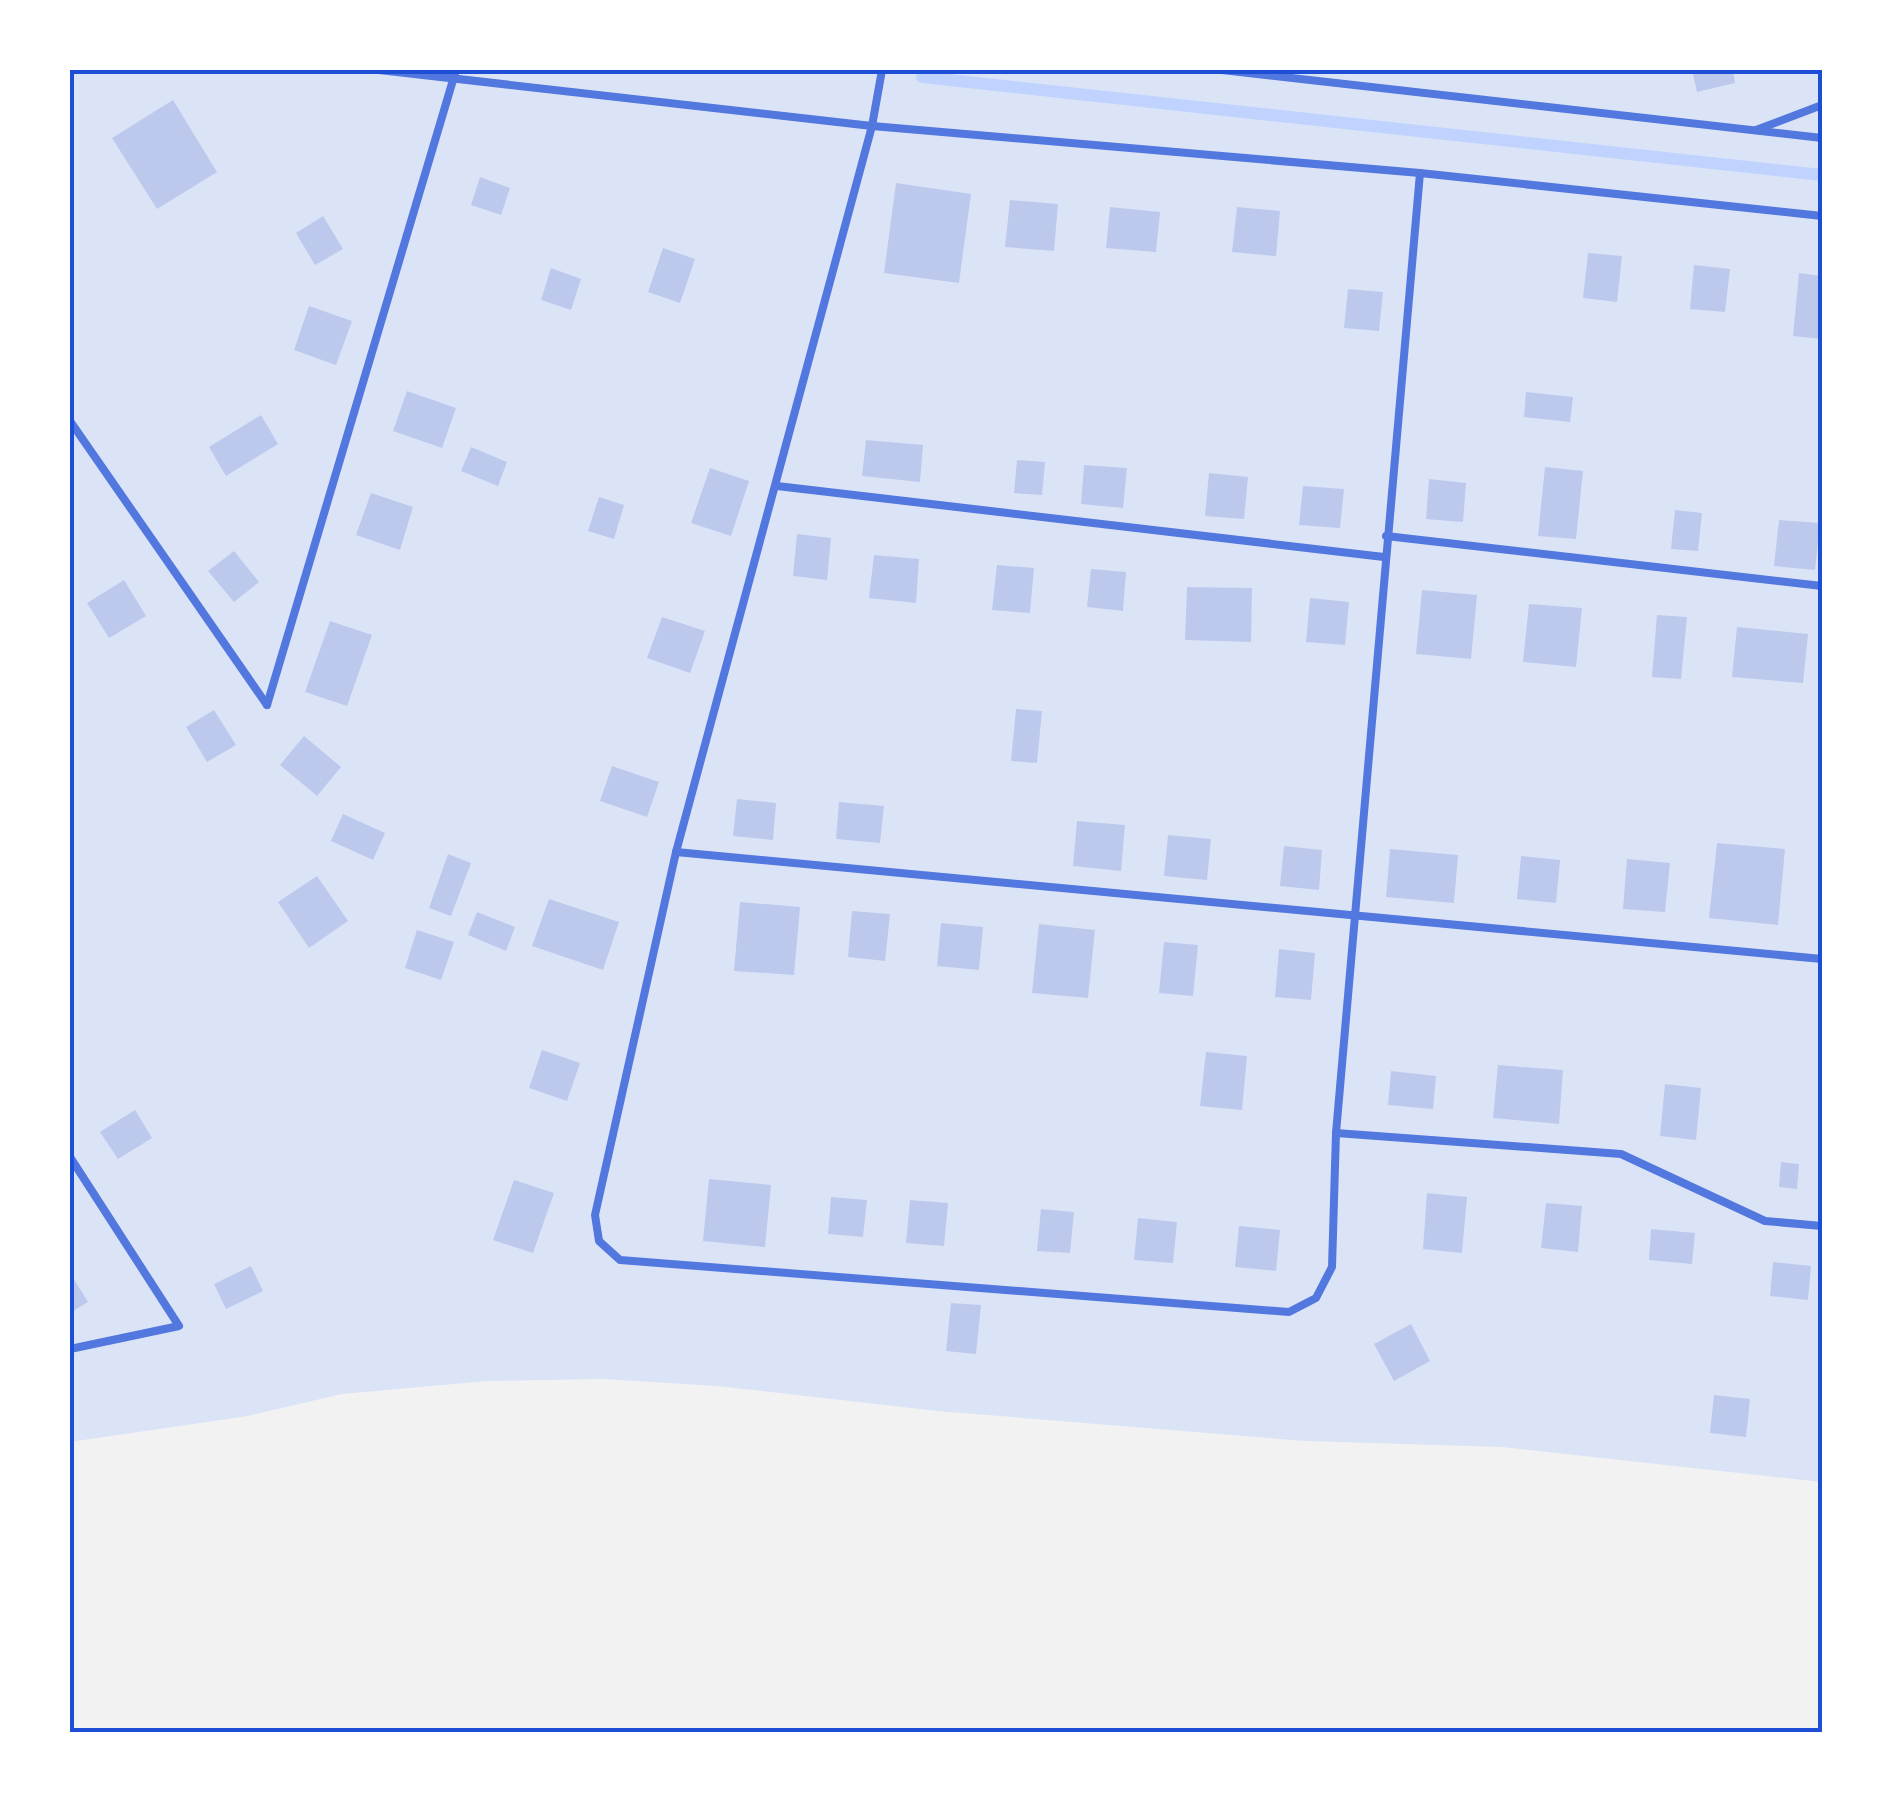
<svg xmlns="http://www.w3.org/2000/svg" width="1892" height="1803" font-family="'Alegreya Sans',sans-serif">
	<rect width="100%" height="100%" fill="#f2f2f2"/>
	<path fill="#dbe4f7" d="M70 70H1822V1482L1502 1447 1305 1441 937 1411 717 1386 603 1379 488 1381 342 1394 248 1416 70 1442Z"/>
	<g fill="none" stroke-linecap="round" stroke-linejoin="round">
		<path stroke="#bfd3fe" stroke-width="12" d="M922 77 1822 175"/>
	</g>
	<g fill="#bdc9ec">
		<path d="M1692 70H1733L1735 83 1697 92Z"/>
		<path d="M173 100 217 172 157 209 112 138Z"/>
		<path d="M480 177 510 188 501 215 471 205Z"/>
		<path d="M896 183 971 194 959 283 884 273Z"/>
		<path d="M1010 200 1058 204 1054 251 1005 247Z"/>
		<path d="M1110 207 1160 212 1156 252 1106 248Z"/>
		<path d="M1237 207 1280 211 1276 256 1232 252Z"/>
		<path d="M323 216 343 249 315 265 296 233Z"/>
		<path d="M663 248 695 259 680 303 648 292Z"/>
		<path d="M1588 253 1622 256 1617 302 1583 298Z"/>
		<path d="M1694 265 1730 269 1725 312 1690 309Z"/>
		<path d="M551 268 581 279 571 310 541 300Z"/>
		<path d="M1799 273 1822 276V339L1793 336Z"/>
		<path d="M1348 289 1383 292 1379 331 1344 328Z"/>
		<path d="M309 306 352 321 336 365 294 350Z"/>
		<path d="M407 391 456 408 442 448 393 431Z"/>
		<path d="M1526 392 1573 397 1570 422 1524 417Z"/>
		<path d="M261 415 278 444 226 476 209 447Z"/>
		<path d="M866 440 923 445 920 482 862 476Z"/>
		<path d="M471 447 507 462 498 486 461 471Z"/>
		<path d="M1017 460 1045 462 1042 495 1014 493Z"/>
		<path d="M1084 465 1127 468 1123 508 1081 504Z"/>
		<path d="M1545 467 1583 471 1576 539 1538 536Z"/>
		<path d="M710 468 749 481 731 536 691 523Z"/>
		<path d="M1209 473 1248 477 1244 519 1205 516Z"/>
		<path d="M1429 479 1466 483 1463 522 1426 519Z"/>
		<path d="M1303 486 1344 489 1340 528 1299 525Z"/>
		<path d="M371 493 413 507 400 550 356 535Z"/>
		<path d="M599 497 624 505 614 539 588 531Z"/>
		<path d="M1675 510 1702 513 1698 551 1671 549Z"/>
		<path d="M1779 520 1820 523 1815 570 1774 566Z"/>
		<path d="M797 534 831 538 827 580 793 576Z"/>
		<path d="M234 551 259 582 234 602 208 571Z"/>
		<path d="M874 555 919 559 916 603 869 598Z"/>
		<path d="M997 565 1034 568 1030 613 992 610Z"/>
		<path d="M1091 569 1126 572 1123 611 1087 607Z"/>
		<path d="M124 580 146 616 109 638 87 603Z"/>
		<path d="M1187 587 1252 588 1251 642 1185 640Z"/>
		<path d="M1422 590 1477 595 1471 659 1416 654Z"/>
		<path d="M1310 598 1349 602 1345 645 1306 642Z"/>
		<path d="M1529 604 1582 608 1576 667 1523 662Z"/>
		<path d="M1657 615 1687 617 1681 679 1652 677Z"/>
		<path d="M662 617 705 631 690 673 647 658Z"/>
		<path d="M330 621 372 635 347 706 305 692Z"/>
		<path d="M1737 627 1808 634 1803 683 1732 677Z"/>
		<path d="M1016 709 1042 711 1037 763 1011 761Z"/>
		<path d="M214 710 236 745 207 762 186 727Z"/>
		<path d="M304 736 341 767 317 796 280 765Z"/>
		<path d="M612 766 659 782 647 817 600 801Z"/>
		<path d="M737 799 776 803 773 840 733 836Z"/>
		<path d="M839 802 884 806 880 843 836 839Z"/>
		<path d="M343 814 385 833 373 860 331 841Z"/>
		<path d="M1077 821 1125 825 1121 871 1073 866Z"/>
		<path d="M1168 835 1211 839 1207 880 1164 876Z"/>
		<path d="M1717 843 1785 849 1778 925 1709 918Z"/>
		<path d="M1284 846 1322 850 1319 890 1280 886Z"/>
		<path d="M1390 849 1458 855 1454 903 1386 897Z"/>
		<path d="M448 854 471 863 451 916 429 908Z"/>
		<path d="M1521 856 1560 860 1556 903 1517 899Z"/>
		<path d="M1627 859 1670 863 1665 912 1623 909Z"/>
		<path d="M317 876 348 921 309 948 278 902Z"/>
		<path d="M549 899 619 922 603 970 532 946Z"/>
		<path d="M740 902 800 907 794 975 734 971Z"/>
		<path d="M852 911 890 914 885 961 848 957Z"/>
		<path d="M477 912 515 927 506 951 468 935Z"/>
		<path d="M941 923 983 927 979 970 937 966Z"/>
		<path d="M1039 924 1095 930 1088 998 1032 993Z"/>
		<path d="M417 930 454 942 441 980 405 968Z"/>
		<path d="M1164 942 1198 945 1193 996 1159 993Z"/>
		<path d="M1279 949 1315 953 1311 1000 1275 997Z"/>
		<path d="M542 1050 580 1063 567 1101 529 1088Z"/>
		<path d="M1206 1052 1247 1056 1242 1110 1200 1106Z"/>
		<path d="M1498 1065 1563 1070 1559 1124 1493 1118Z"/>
		<path d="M1391 1071 1436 1076 1433 1109 1388 1105Z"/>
		<path d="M1665 1084 1701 1088 1696 1140 1660 1136Z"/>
		<path d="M135 1110 152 1138 118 1159 100 1132Z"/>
		<path d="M1781 1162 1799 1164 1797 1189 1779 1187Z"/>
		<path d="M709 1179 771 1185 765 1247 703 1241Z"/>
		<path d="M514 1180 554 1193 533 1253 493 1240Z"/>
		<path d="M1427 1193 1467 1197 1462 1253 1423 1249Z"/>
		<path d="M831 1197 867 1200 863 1237 828 1234Z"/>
		<path d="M910 1200 948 1203 944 1246 906 1243Z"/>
		<path d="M1546 1203 1582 1206 1578 1252 1541 1248Z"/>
		<path d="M1041 1209 1074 1212 1070 1253 1037 1251Z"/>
		<path d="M1138 1218 1177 1222 1173 1263 1134 1260Z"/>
		<path d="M1239 1226 1280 1230 1276 1271 1235 1267Z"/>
		<path d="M1651 1229 1695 1233 1692 1264 1649 1260Z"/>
		<path d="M1773 1262 1811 1266 1808 1300 1770 1296Z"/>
		<path d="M251 1266 263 1291 226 1309 214 1284Z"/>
		<path d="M70 1273 88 1302 70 1313Z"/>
		<path d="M951 1303 981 1305 976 1354 946 1351Z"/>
		<path d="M1411 1324 1430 1361 1394 1381 1374 1344Z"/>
		<path d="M1714 1395 1750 1399 1746 1437 1710 1433Z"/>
	</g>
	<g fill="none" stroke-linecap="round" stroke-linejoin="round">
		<g stroke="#5277de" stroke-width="8">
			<path d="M379 70 872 126 1420 173 1822 216"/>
			<path d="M882 70 872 126 676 852 595 1215 599 1241 620 1260 1289 1312 1316 1298 1332 1267 1336 1133 1420 173"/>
			<path d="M1222 70 1822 138"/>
			<path d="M1756 130 1822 105"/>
			<path d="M70 421 267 705"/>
			<path d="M777 486 1384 557"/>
			<path d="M1386 536 1822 586"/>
			<path d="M267 705 456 70"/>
			<path d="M676 852 1822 959"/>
			<path d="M1336 1133 1621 1154 1765 1221 1822 1226"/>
			<path d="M70 1157 179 1326 70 1349"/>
		</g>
	</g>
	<rect width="1892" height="1803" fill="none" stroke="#ffffff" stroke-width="145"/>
	<rect x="72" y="72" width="1748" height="1658" fill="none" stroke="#1d4ed8" stroke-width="4"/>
</svg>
